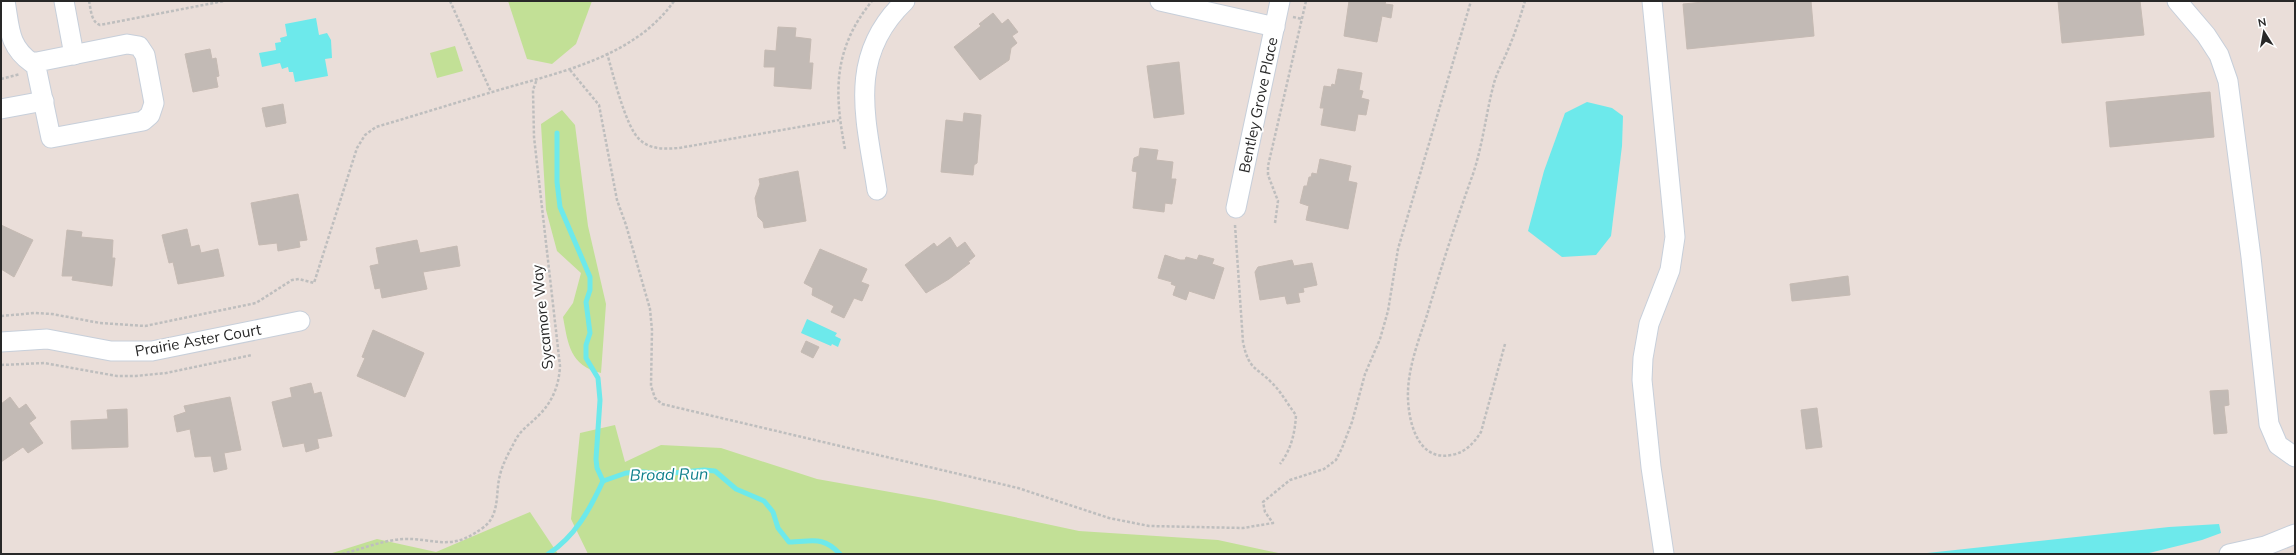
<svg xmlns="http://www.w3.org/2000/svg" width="2296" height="555" font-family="Mulish,sans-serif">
	<rect width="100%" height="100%" fill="#eaded9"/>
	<g fill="#c2e096">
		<path d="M508 1H592L576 44 552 64 527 59Z"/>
		<path d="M455 46 463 71 437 78 430 53Z"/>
		<path d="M562 110 575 125 588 226 606 304 601 373C570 366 568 344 563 317L573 303 581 273 557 251 546 210 541 124Z"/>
		<path d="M615 425 625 462 661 445 721 448 817 479 935 500 1079 531 1218 540 1283 554H588L571 519 580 433Z"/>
		<path d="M530 512 558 554H329L377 539 436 552Z"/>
	</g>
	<g fill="#6de9eb">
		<path d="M316 18 319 35 327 33 331 40 332 58 325 59 328 76 295 82 293 72H289L288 67 282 69 280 63 262 67 259 53 276 50 275 43 281 42 280 38 287 36 285 24Z"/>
		<path d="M1587 102 1612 108 1623 116 1622 146 1611 236 1596 255 1562 257 1528 231 1544 171 1565 113Z"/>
		<path d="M807 319 837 333 835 336 841 339 838 347 832 344 831 346 801 333Z"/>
		<path d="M2219 524 2221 533 2202 540 2145 554H1918L2169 527Z"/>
	</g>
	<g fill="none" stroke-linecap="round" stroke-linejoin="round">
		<g stroke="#6de9eb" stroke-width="5">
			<path d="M557 133V182L560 207 590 277V290L586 302 590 333 586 345V358L598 378 600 400 596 459 597 468 603 481"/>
			<path d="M603 481 626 473 643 472 663 474 704 470 715 471 736 489 764 501 773 512 778 528 789 542C812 542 822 535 840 554"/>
			<path d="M548 554C575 537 590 509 603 481"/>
		</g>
	</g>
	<g fill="#c2bab5" stroke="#c5bab3">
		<path d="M1349 1H1386L1385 4 1393 5 1391 18 1382 16 1377 42 1344 36Z"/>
		<path d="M1714 1H1811L1814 36 1687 49 1683 4Z"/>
		<path d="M2058 1H2140L2144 35 2062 43Z"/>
		<path d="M993 13 1002 24 1008 19 1018 32 1012 36 1017 43 1011 48 1009 60 980 80 954 47 981 26 979 24Z"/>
		<path d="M778 27 796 28 795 37 811 39 809 63H813L811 89 774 86 775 67H764L765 50 776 51Z"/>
		<path d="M210 49 212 59 216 58 219 76 216 77 218 87 193 92 185 54Z"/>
		<path d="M1179 62 1184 114 1154 118 1147 66Z"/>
		<path d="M1338 69 1362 73 1359 90 1363 91 1361 98 1369 100 1366 115 1358 114 1355 131 1321 125 1324 108H1320L1324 86 1331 87 1332 84 1335 85Z"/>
		<path d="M2210 92 2214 137 2110 147 2106 102Z"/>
		<path d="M283 104 286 123 266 127 262 108Z"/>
		<path d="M964 113 981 115 977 163 974 165 973 175 941 172 946 120 963 122Z"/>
		<path d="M1140 148 1158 150 1156 160 1173 162 1171 179H1176L1172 204 1165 203 1164 212 1133 208 1137 172 1132 171 1134 158 1139 156Z"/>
		<path d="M1320 159 1351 166 1348 181 1357 183 1348 229 1306 220 1309 206 1300 203 1304 186H1307L1309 177H1311L1312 173 1317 174Z"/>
		<path d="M798 171 806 221 764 228 763 222 758 217 755 198 760 184 759 179Z"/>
		<path d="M298 194 307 240 299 241 300 247 278 251 277 243 259 245 251 203Z"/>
		<path d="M1 225 33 240 14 277 1 269Z"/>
		<path d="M187 229 191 247 199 245 201 253 218 249 224 276 178 284 173 262 169 263 162 235Z"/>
		<path d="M67 230 82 232 81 237 113 240 112 258H115L112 286 72 280 73 276H62Z"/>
		<path d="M950 237 957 248 965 242 975 256 968 262 970 263 949 279 926 293 905 265 934 243 937 247Z"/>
		<path d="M417 240 420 253 457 246 460 266 423 272 427 289 382 298 380 288 375 289 370 266 379 264 376 248Z"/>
		<path d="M820 249 867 269 861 282 869 285 862 301 854 298 844 318 831 312 834 306 812 295 813 288 804 283Z"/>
		<path d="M1165 255 1180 260H1185L1186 257 1197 260 1199 255 1214 259 1212 264 1224 268 1214 299 1189 291 1186 300 1173 295 1176 286 1171 284 1172 282 1158 278Z"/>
		<path d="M1292 260 1294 266 1312 263 1317 285 1303 288 1304 292 1298 293 1300 302 1287 304 1285 296 1260 300 1255 272 1258 267Z"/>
		<path d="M1848 276 1850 295 1792 301 1790 284Z"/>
		<path d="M373 330 424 353 405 397 357 376 365 358 362 357Z"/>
		<path d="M806 341 819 347 813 358 801 352Z"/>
		<path d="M311 383 314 394 321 392 332 436 317 439 319 448 306 452 304 443 283 447 272 402 292 397 290 388Z"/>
		<path d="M2228 390 2229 405 2224 406 2227 433 2214 434 2210 391Z"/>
		<path d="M10 397 19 409 26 404 36 418 29 423 43 443 28 453 23 447 1 462V404Z"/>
		<path d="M230 397 241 450 224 453 227 469 214 472 211 456 195 457 190 429 177 432 174 416 186 412 184 406Z"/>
		<path d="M1817 408 1822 447 1806 449 1801 410Z"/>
		<path d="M127 409 128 447 72 449 71 421 108 419 107 410Z"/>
	</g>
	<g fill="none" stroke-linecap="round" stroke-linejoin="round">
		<defs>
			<g id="minor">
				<path d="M5 1C10 28 8 46 32 63L127 44 139 46 145 55 154 103 150 115 143 121 51 138 35 62"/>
				<path d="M64 1 74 55"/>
				<path d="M1160 1 1275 27"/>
				<path d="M1652 1 1675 237 1670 270 1649 324 1643 358 1642 380 1651 467 1664 554"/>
				<path d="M2177 1 2206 35 2219 55 2228 81 2251 257 2269 424 2278 445 2295 457"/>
				<path d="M1 109 44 101"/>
				<path d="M877 190C866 119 846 57 905 1"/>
				<path d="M1236 208 1280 1"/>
				<path d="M1 342 47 339 111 351H152L300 321"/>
				<path d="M2229 554 2265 546 2295 534"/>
			</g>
		</defs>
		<use href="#minor" stroke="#c7cfda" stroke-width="21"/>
		<g stroke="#bebebe" stroke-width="2.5" stroke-dasharray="3 2" stroke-linecap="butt">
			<path d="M89 1C91 10 91 22 100 25L224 1"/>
			<path d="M450 1 491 92"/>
			<path d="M1293 17 1302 19"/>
			<path d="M607 53C613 74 625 125 639 139 650 150 665 149 679 148L839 120"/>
			<path d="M570 70 599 105 617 200 626 225 650 309 652 330 651 386 655 398 662 404 1018 488 1109 518 1149 526 1243 528 1273 523 1265 512 1263 502 1290 480 1324 469 1336 460 1342 448 1352 422 1365 374 1380 339 1388 311 1398 249 1471 1"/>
			<path d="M1 79 20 74"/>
			<path d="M845 149C834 92 833 49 872 1"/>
			<path d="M1275 223 1278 201 1268 175V166L1306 1"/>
			<path d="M1235 225 1243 342C1249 371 1256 366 1273 384 1282 393 1288 405 1296 415 1295 433 1291 450 1280 464"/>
			<path d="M1 316 35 313 52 314 100 323 145 326 256 303 292 280 299 279 314 283 357 148 365 135 376 127C417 115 458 102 499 90 560 72 635 57 674 1"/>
			<path d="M1505 344 1481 432C1474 443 1465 453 1451 455 1416 462 1407 417 1408 391 1409 365 1419 339 1427 315 1441 268 1456 221 1473 174 1483 144 1486 113 1494 83 1497 72 1503 62 1507 52 1514 36 1520 18 1525 1"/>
			<path d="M1 365 44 363 117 376H136L166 373 252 355"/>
			<path d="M342 554C362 549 383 540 404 539 431 538 449 550 475 533 480 530 488 525 491 519 499 506 496 489 500 475 503 462 510 451 516 439 521 430 530 424 537 417 552 403 559 386 560 366L534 137 533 90 537 79"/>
		</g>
		<use href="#minor" stroke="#fff" stroke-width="19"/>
	</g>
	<g text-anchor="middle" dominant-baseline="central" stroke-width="4" stroke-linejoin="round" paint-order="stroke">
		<g font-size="15" fill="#282828" stroke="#fff">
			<text transform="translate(1258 105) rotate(-78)">Bentley Grove Place</text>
			<text transform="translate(542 317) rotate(-96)">Sycamore Way</text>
			<text transform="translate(198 340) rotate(-10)">Prairie Aster Court</text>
		</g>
		<g font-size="16" font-style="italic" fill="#10818c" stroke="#fff">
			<text transform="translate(669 474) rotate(-1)">Broad Run</text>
		</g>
	</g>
	<rect width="2296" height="555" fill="none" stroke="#282828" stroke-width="4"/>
	<g transform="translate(2264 32) rotate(349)" stroke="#ffffff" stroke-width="3" paint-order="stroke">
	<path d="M0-3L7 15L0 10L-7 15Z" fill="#282828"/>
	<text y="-6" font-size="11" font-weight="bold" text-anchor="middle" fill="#282828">N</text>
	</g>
</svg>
